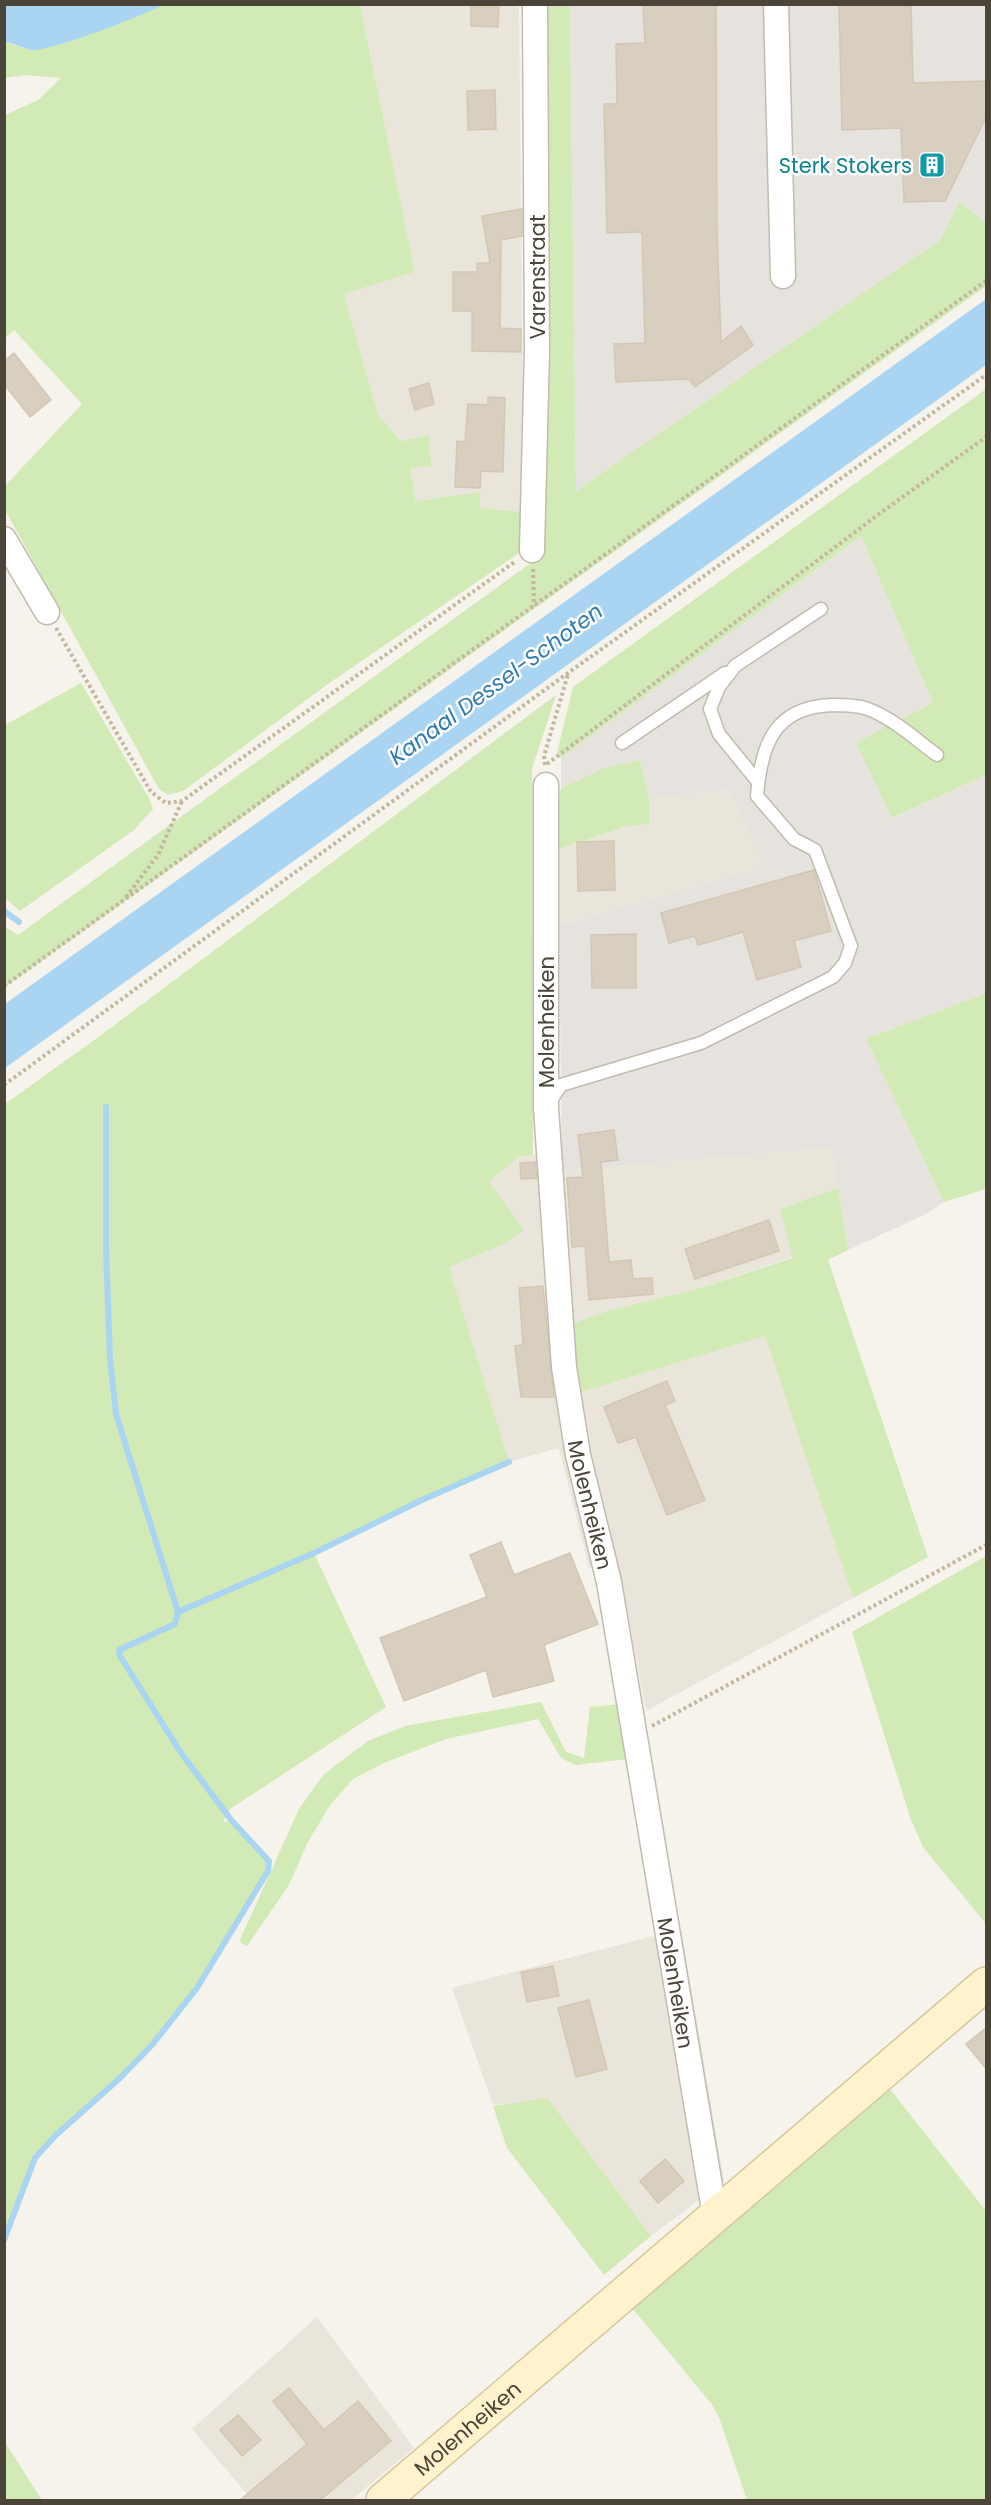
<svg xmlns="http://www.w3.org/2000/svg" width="991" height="2505" font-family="Poppins,sans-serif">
	<rect width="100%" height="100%" fill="#f6f3ec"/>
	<g fill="#eae5da">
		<path d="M360 5H519L524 512 480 508V492L416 501 410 467 429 435 401 441 378 415 344 294 415 272Z"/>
		<path d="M730 790 766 867 559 925 556 850 627 826 648 824 649 798Z"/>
		<path d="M831 1148 838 1188 780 1209 793 1257 701 1288 611 1310 574 1324 578 1393 765 1336 853 1598 646 1711 618 1561 589 1568 559 1448 509 1462 449 1267 502 1245 489 1182 518 1157 562 1152 563 1171Z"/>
		<path d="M681 1929 724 2181 651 2236 547 2099 493 2105 452 1988Z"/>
		<path d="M317 2317 414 2448 351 2500H252L192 2429Z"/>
	</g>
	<g fill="#e6e2dd">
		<path d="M570 5H986V223L959 202 940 240 576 491Z"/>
		<path d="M861 536 933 703 893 818 986 775V993L866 1039 944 1202 926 1214 848 1250 831 1148 562 1171 559 925 765 867 730 790 649 798 640 760 604 768 561 788V758Z"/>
	</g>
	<g fill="#d2eab5">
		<path d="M163 5H360L415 272 344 294 378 415 401 441 429 435 431 466 410 468 416 501 480 492V508L524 512 522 551 328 684 183 791 168 795 159 789 5 510V486L82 404 14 330 5 338V115L38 100 61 78 25 75 5 78V42L31 50 72 40Z"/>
		<path d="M542 5H570L576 491 940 240 959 202 986 223V286L5 987 4 926 18 935 539 557Z"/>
		<path d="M986 389V775L892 818 856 743 933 703 861 536 561 758 557 753 573 687Z"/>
		<path d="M81 683 150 800 153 809 134 830 20 911 5 898V725Z"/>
		<path d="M556 695 532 769 533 1155 518 1157 489 1182 524 1230 502 1245 449 1267 509 1462 422 1500 314 1553 386 1707 230 1809 223 1822 232 1821 269 1861 268 1871 197 1988 152 2045 119 2079 56 2135 35 2158 5 2240V1104L97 1038Z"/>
		<path d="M640 760 649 798V824L627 826 556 850V807L561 788 604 768Z"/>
		<path d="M986 993V1189L944 1202 866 1039Z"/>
		<path d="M838 1188 848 1250 828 1260 928 1557 853 1598 765 1336 578 1393 574 1323 611 1310 701 1288 793 1258 780 1209Z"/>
		<path d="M986 1556V1924L923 1847 911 1820 852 1632Z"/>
		<path d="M541 1702 566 1752 584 1758 590 1707 621 1704 629 1759 575 1765 561 1758 538 1719 446 1739 384 1763 353 1779 330 1805 307 1844 289 1885 247 1946 239 1942 299 1809 324 1774 368 1741 405 1726Z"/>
		<path d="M890 2089 986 2211V2500H747L720 2420 713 2406 629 2304Z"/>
		<path d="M547 2098 651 2236 604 2275 507 2148 493 2106Z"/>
		<path d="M4 2441 42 2500H5Z"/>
	</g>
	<g fill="#a9d4f2">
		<path d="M5 4H163V5C144 15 50 52 31 50 22 48 14 43 5 42Z"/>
		<path d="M986 299V365L5 1068V1004Z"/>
	</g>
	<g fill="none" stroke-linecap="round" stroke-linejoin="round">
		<g stroke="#a9d4f2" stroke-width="6">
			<path d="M4 911 19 922"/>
			<path d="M178 1612 314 1553 422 1500 509 1462"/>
			<path d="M4 2240 35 2158 56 2135 119 2079 152 2045 197 1988 268 1871 269 1861 232 1821 181 1753 120 1656 119 1650 175 1624 178 1612 116 1414 110 1359 106 1248V1107"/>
		</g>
	</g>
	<g fill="#d8cfc1" stroke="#d3c7b4" stroke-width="1.5">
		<path d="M643 4H716L717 231 721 342 741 326 753 345 695 387 689 379 616 382 614 344 645 343 642 232 607 233 604 104H617L616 44 645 43Z"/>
		<path d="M839 4H911L913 83 987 81V115L945 201 904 202 901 128 842 130Z"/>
		<path d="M471 7H499L498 27 471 26Z"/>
		<path d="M495 90 496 129 468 130 467 91Z"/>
		<path d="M522 209V236L501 240 500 328 521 329V352L472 351V311H453V272H477V263H490L482 216Z"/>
		<path d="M14 353 51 400 30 417 4 384V361Z"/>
		<path d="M429 383 434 404 415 410 409 389Z"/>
		<path d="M488 397 505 398 503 472 481 471 480 488 455 487 457 441 465 442 468 404 488 405Z"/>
		<path d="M614 841 615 890 578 891 577 842Z"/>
		<path d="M814 870 831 931 794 941 801 967 757 980 743 932 698 945 695 936 669 943 661 913Z"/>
		<path d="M636 934V988H592L591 935Z"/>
		<path d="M614 1130 618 1160 601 1162 609 1262 631 1260 633 1279 652 1278 653 1294 589 1300 585 1246 572 1247 567 1178 583 1177 578 1135Z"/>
		<path d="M535 1162 537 1178 521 1179 520 1163Z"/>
		<path d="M769 1220 779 1251 695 1279 685 1249Z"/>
		<path d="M543 1286 554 1397H521L515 1346 523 1345 519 1288Z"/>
		<path d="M667 1381 675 1401 665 1405 705 1500 667 1515 636 1437 618 1443 604 1407Z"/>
		<path d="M501 1542 514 1575 570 1553 598 1624 544 1645 554 1681 493 1697 486 1670 404 1701 380 1638 487 1597 470 1555Z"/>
		<path d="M553 1966 559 1996 527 2002 521 1972Z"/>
		<path d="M589 2000 607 2069 576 2077 558 2008Z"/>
		<path d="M987 2027V2070L966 2044Z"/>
		<path d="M665 2159 684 2181 658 2203 640 2181Z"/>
		<path d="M289 2388 324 2430 358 2401 391 2441 320 2500H240L307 2444 273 2401Z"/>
		<path d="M238 2415 261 2440 242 2456 220 2430Z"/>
	</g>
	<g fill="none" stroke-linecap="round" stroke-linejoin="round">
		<defs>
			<g id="lane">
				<path d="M622 743 725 673"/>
				<path d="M758 782 719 734 710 709 719 687 735 666 821 609"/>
				<path d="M550 1102 561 1085 701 1043 833 977 845 963 851 946 815 850 794 839 757 796C761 745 774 707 832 705 843 705 858 705 868 709 894 719 915 739 937 755"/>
			</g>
			<g id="street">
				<path d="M776 4 783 276"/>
				<path d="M4 539 47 612"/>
				<path d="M532 550 537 350 535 4"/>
				<path id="s1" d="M546 785V1108L564 1367 578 1455 609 1582 715 2216"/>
			</g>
			<g id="secondary">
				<path id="s2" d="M383 2500 986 1984"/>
			</g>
		</defs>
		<use href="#lane" stroke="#c2bbae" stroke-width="15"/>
		<use href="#street" stroke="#c2bbae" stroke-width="27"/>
		<use href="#secondary" stroke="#d6c79b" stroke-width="36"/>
		<g stroke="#c4b79f" stroke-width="4" stroke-dasharray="3 3" stroke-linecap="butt">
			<path d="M533 569 534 606"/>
			<path d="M56 628 151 792 166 803 182 801 516 561"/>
			<path d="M547 764 879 514 986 437"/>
			<path d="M545 765 544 756 568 674"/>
			<path d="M126 897 158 855 182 801"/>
			<path d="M4 986 986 281"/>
			<path d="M4 1085 568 673 986 375"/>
			<path d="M652 1726 986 1545"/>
		</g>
		<use href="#lane" stroke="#fff" stroke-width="12"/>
		<use href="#street" stroke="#fff" stroke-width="24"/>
		<use href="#secondary" stroke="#fff3cd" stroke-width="33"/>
	</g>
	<defs>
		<symbol id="building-square" viewBox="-11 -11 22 22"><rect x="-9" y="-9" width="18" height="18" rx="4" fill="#0f9aa8" stroke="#fff"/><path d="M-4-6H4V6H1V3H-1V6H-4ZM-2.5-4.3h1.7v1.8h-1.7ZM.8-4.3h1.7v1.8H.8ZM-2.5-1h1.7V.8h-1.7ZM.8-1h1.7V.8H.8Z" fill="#fff"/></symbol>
	</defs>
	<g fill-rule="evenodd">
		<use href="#building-square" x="917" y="150" width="30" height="30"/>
	</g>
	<g text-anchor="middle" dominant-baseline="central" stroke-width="5" stroke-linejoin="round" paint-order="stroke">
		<g font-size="21" fill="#0d838f" stroke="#fff" text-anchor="end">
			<text x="912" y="165">Sterk Stokers</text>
		</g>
		<g font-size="21" fill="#4b4439" stroke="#fff">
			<text transform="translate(537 277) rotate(-90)">Varenstraat</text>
			<text transform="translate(546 1022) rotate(-90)">Molenheiken</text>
			<text stroke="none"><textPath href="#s1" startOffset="723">Molenheiken</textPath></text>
			<text stroke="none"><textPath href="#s1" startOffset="1209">Molenheiken</textPath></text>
			<text stroke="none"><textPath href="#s2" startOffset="111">Molenheiken</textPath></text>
		</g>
		<g font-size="22" font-style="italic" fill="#2e7ab2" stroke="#fff">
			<text transform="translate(496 684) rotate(-36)">Kanaal Dessel-Schoten</text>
		</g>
	</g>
	<rect width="991" height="2505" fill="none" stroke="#4b4439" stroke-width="12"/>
</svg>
